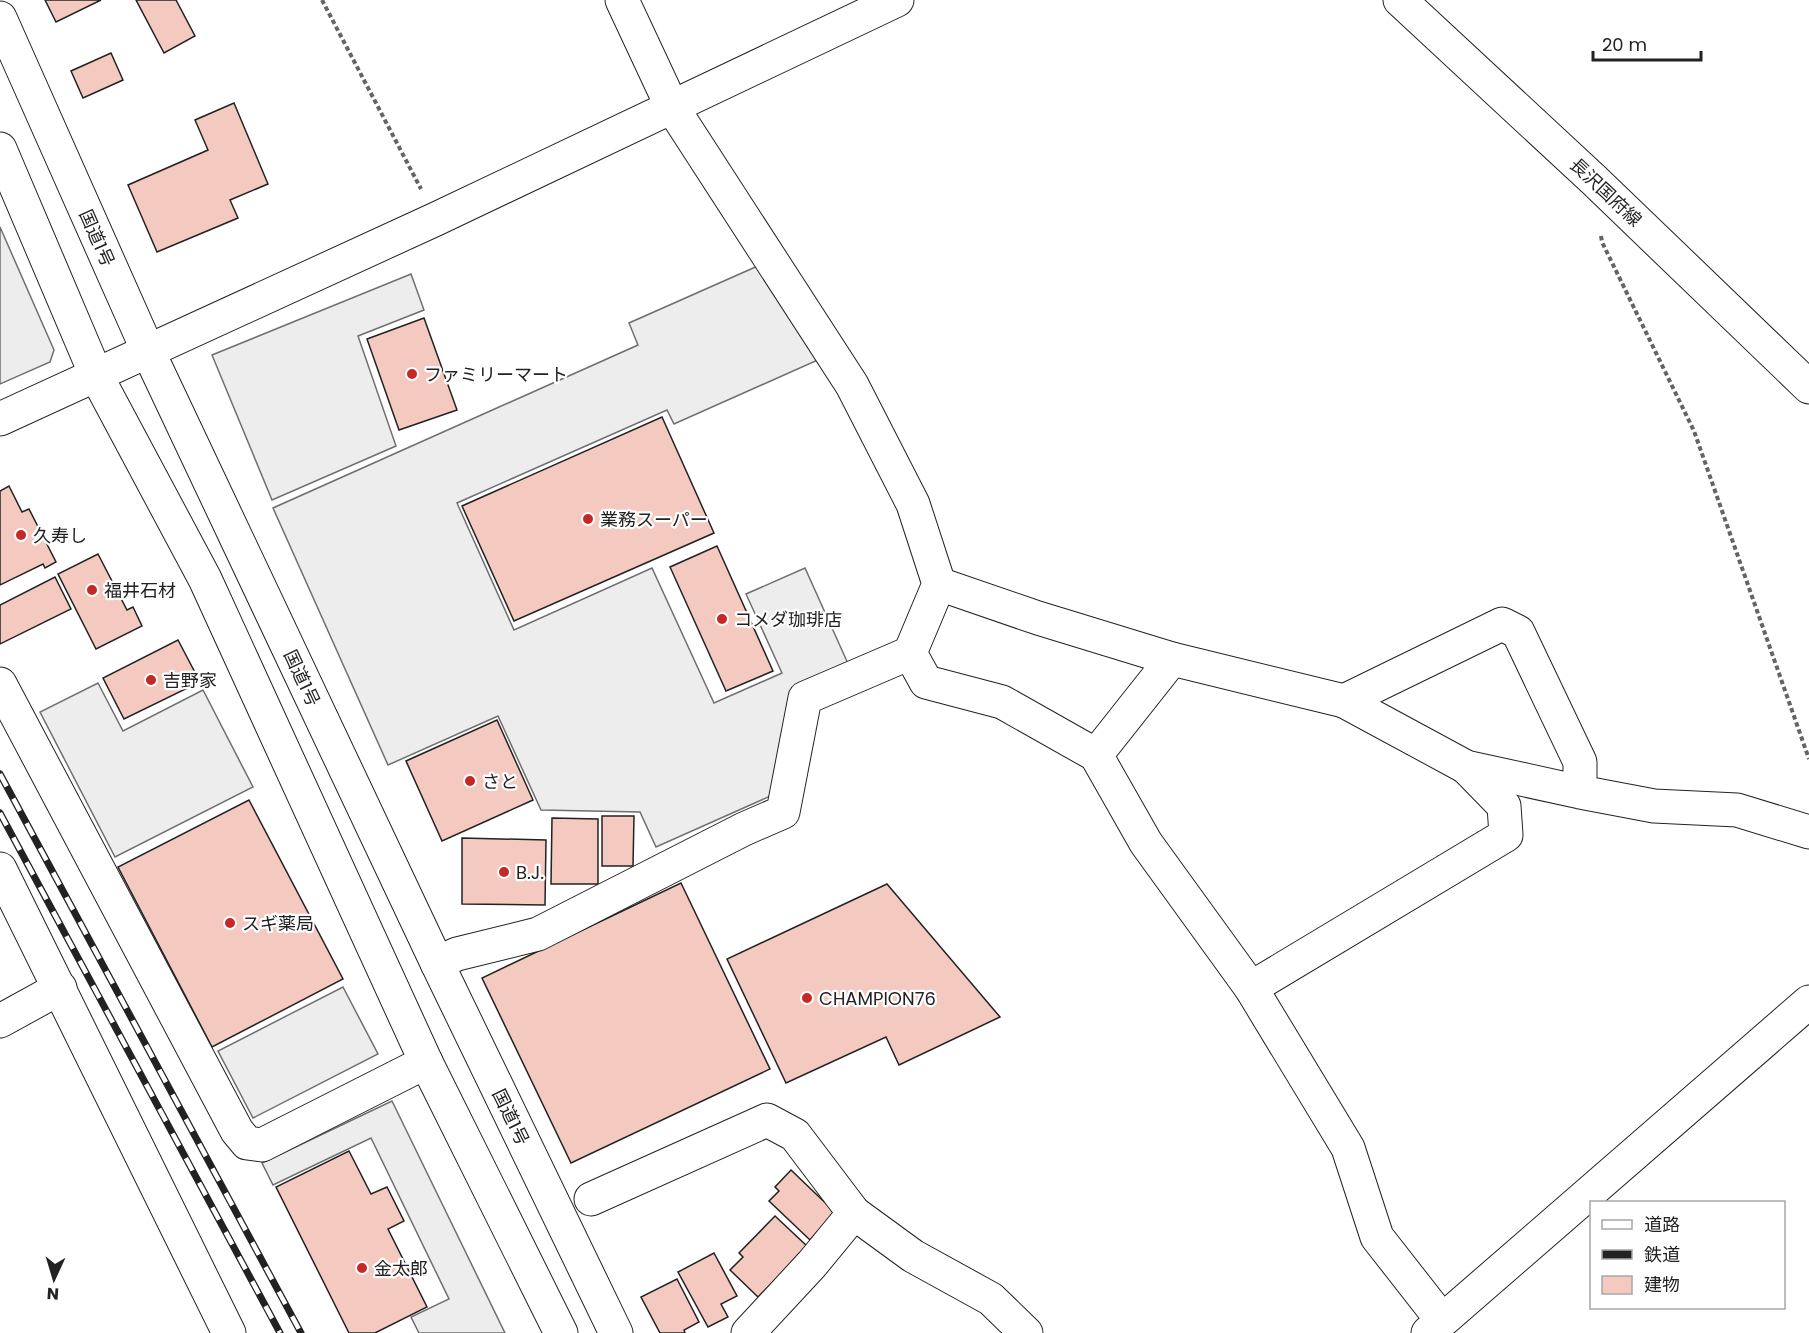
<svg xmlns="http://www.w3.org/2000/svg" width="1809" height="1333" font-family="Poppins,'Noto Sans JP',sans-serif">
	<rect width="100%" height="100%" fill="#fff"/>
	<g fill="#ededed" stroke="#6f6f6f" stroke-width="1.5">
		<path d="M0 227 54 350 50 362 0 384Z"/>
		<path d="M760 265 829 355 674 424 667 410 457 503 514 630 652 568 714 703 782 673 746 594 805 568 850 668 791 694 775 794 656 847 640 812 541 810 498 716 388 765 273 508 638 345 629 323Z"/>
		<path d="M411 274 424 310 358 336 396 446 272 500 212 355Z"/>
		<path d="M98 683 123 731 203 690 253 787 115 857 40 712Z"/>
		<path d="M343 987 378 1054 253 1118 218 1051Z"/>
		<path d="M392 1101 505 1333H419L411 1317 449 1299 371 1138 273 1185 262 1163Z"/>
	</g>
	<g fill="#f3c9c0" stroke="#222" stroke-width="1.5">
		<path d="M45 0H101L56 22Z"/>
		<path d="M136 0H176L195 36 164 53Z"/>
		<path d="M111 53 123 80 83 98 71 71Z"/>
		<path d="M234 103 268 184 230 200 238 218 157 252 128 185 208 150 195 120Z"/>
		<path d="M424 318 457 410 399 430 367 339Z"/>
		<path d="M662 417 714 533 514 621 462 506Z"/>
		<path d="M9 486 22 512 29 509 56 562 45 568 43 564 0 585V491Z"/>
		<path d="M717 546 773 671 726 691 670 567Z"/>
		<path d="M98 554 127 610 133 607 142 626 96 649 58 574Z"/>
		<path d="M55 577 71 609 0 644V605Z"/>
		<path d="M178 640 200 682 124 719 103 678Z"/>
		<path d="M497 720 533 800 442 841 406 761Z"/>
		<path d="M249 800 343 979 212 1047 118 867Z"/>
		<path d="M602 816H634L633 866H602Z"/>
		<path d="M552 818 598 819V884H551Z"/>
		<path d="M462 838 546 840 545 905 462 904Z"/>
		<path d="M681 883 770 1069 571 1163 482 978Z"/>
		<path d="M887 884 1000 1017 899 1065 886 1037 786 1083 727 959Z"/>
		<path d="M349 1151 371 1194 387 1187 404 1221 388 1229 427 1307 375 1333H349L276 1187Z"/>
		<path d="M791 1170 840 1217 822 1236 817 1232 810 1240 769 1201 779 1191 775 1187Z"/>
		<path d="M775 1216 808 1247 758 1297 730 1270 743 1257 739 1253Z"/>
		<path d="M714 1253 737 1296 721 1304 728 1317 708 1327 678 1272Z"/>
		<path d="M677 1279 699 1322 684 1330 685 1333H660L641 1297Z"/>
	</g>
	<g fill="none" stroke-linecap="round" stroke-linejoin="round">
		<defs>
			<g id="minor">
				<path d="M622 0 672 107 852 385 913 504 939 584 910 653 926 682 1002 702 1096 755 1146 843 1251 988 1348 1148 1377 1237 1442 1320"/>
				<path d="M0 419 436 219 897 0"/>
				<path d="M939 584 1038 618 1172 659"/>
				<path d="M0 684 237 1131 247 1143 262 1145 426 1062"/>
				<path d="M1096 755 1172 659 1344 701"/>
				<path d="M1580 792V762L1518 632 1502 624 1344 701 1466 767 1580 792 1654 806 1737 810 1809 832"/>
				<path d="M0 869 229 1333"/>
				<path d="M437 963 457 954 538 934 744 829 783 812 805 698 910 653"/>
				<path d="M1251 988 1506 835 1504 806 1466 767"/>
				<path d="M0 1021 60 988"/>
				<path d="M591 1199 767 1120 795 1135 854 1213"/>
				<path d="M748 1333 812 1264 854 1213 913 1256 991 1299 1026 1333"/>
				<path d="M1428 1333 1809 1002"/>
			</g>
			<path id="major" d="M1400 0 1594 180 1809 387"/>
			<g id="highway">
				<path d="M0 18 148 351 437 963 616 1333"/>
				<path d="M0 149 96 375 205 579 426 1062 561 1333"/>
			</g>
		</defs>
		<use href="#minor" stroke="#222" stroke-width="35"/>
		<use href="#major" stroke="#222" stroke-width="35"/>
		<use href="#highway" stroke="#222" stroke-width="35"/>
		<g stroke="#646464" stroke-width="4" stroke-dasharray="4.5 3" stroke-linecap="butt">
			<path d="M322 0 421 189"/>
			<path d="M1601 236 1602 242 1694 431 1809 759"/>
		</g>
		<use href="#minor" stroke="#fff" stroke-width="33"/>
		<use href="#major" stroke="#fff" stroke-width="33"/>
		<use href="#highway" stroke="#fff" stroke-width="33"/>
		<defs>
			<g id="rail">
				<path d="M0 774 301 1333"/>
				<path d="M0 813 280 1333"/>
			</g>
		</defs>
		<use href="#rail" stroke="#222" stroke-width="7"/>
		<use href="#rail" stroke="#fff" stroke-width="4.5" stroke-dasharray="14" stroke-linecap="butt"/>
	</g>
	<g fill="#c62828" stroke="#fff" stroke-width="2">
		<circle cx="412" cy="374" r="6"/>
		<circle cx="588" cy="519" r="6"/>
		<circle cx="21" cy="535" r="6"/>
		<circle cx="92" cy="590" r="6"/>
		<circle cx="722" cy="619" r="6"/>
		<circle cx="151" cy="680" r="6"/>
		<circle cx="470" cy="781" r="6"/>
		<circle cx="504" cy="872" r="6"/>
		<circle cx="230" cy="923" r="6"/>
		<circle cx="807" cy="998" r="6"/>
		<circle cx="362" cy="1268" r="6"/>
	</g>
	<g text-anchor="middle" dominant-baseline="central" stroke-width="4.5" stroke-linejoin="round" paint-order="stroke">
		<g font-size="18" fill="#222" stroke="#fff">
			<text transform="translate(1606 192) rotate(43)">長沢国府線</text>
			<text transform="translate(97 238) rotate(66)">国道1号</text>
			<text transform="translate(302 678) rotate(65)">国道1号</text>
			<text transform="translate(511 1117) rotate(64)">国道1号</text>
		</g>
		<g font-size="18" fill="#222" stroke="#fff" text-anchor="start">
			<text x="424" y="374">ファミリーマート</text>
			<text x="600" y="519">業務スーパー</text>
			<text x="33" y="535">久寿し</text>
			<text x="104" y="590">福井石材</text>
			<text x="734" y="619">コメダ珈琲店</text>
			<text x="163" y="680">吉野家</text>
			<text x="482" y="781">さと</text>
			<text x="516" y="872">B.J.</text>
			<text x="242" y="923">スギ薬局</text>
			<text x="819" y="998">CHAMPION76</text>
			<text x="374" y="1268">金太郎</text>
		</g>
	</g>
	<rect x="1590" y="1201" width="195" height="108" fill="#ffffff" stroke="#a7a7a7" stroke-width="1.5"/>
	<rect x="1602" y="1220" width="30" height="9" fill="#ffffff" stroke="#a7a7a7" stroke-width="1.5"/>
	<text x="1644" y="1231" font-size="18" fill="#222222">道路</text>
	<rect x="1602" y="1250" width="30" height="9" fill="#222222" stroke="#a7a7a7" stroke-width="1.5"/>
	<text x="1644" y="1261" font-size="18" fill="#222222">鉄道</text>
	<rect x="1602" y="1276" width="30" height="18" fill="#f3c9c0" stroke="#a7a7a7" stroke-width="1.5"/>
	<text x="1644" y="1291" font-size="18" fill="#222222">建物</text>
	<g transform="translate(54 1279) rotate(184)" stroke="#ffffff" stroke-width="4.5" paint-order="stroke">
	<path d="M0-4.5L10 22L0 15L-10 22Z" fill="#222222"/>
	<text y="-9" font-size="16" font-weight="bold" text-anchor="middle" fill="#222222">N</text>
	</g>
	<path d="M1593 51v9h108v-9" fill="none" stroke="#222222" stroke-width="3"/>
	<text x="1602" y="51" font-size="18" fill="#222222" stroke="#ffffff" stroke-width="4.5" paint-order="stroke">20 m</text>
</svg>
